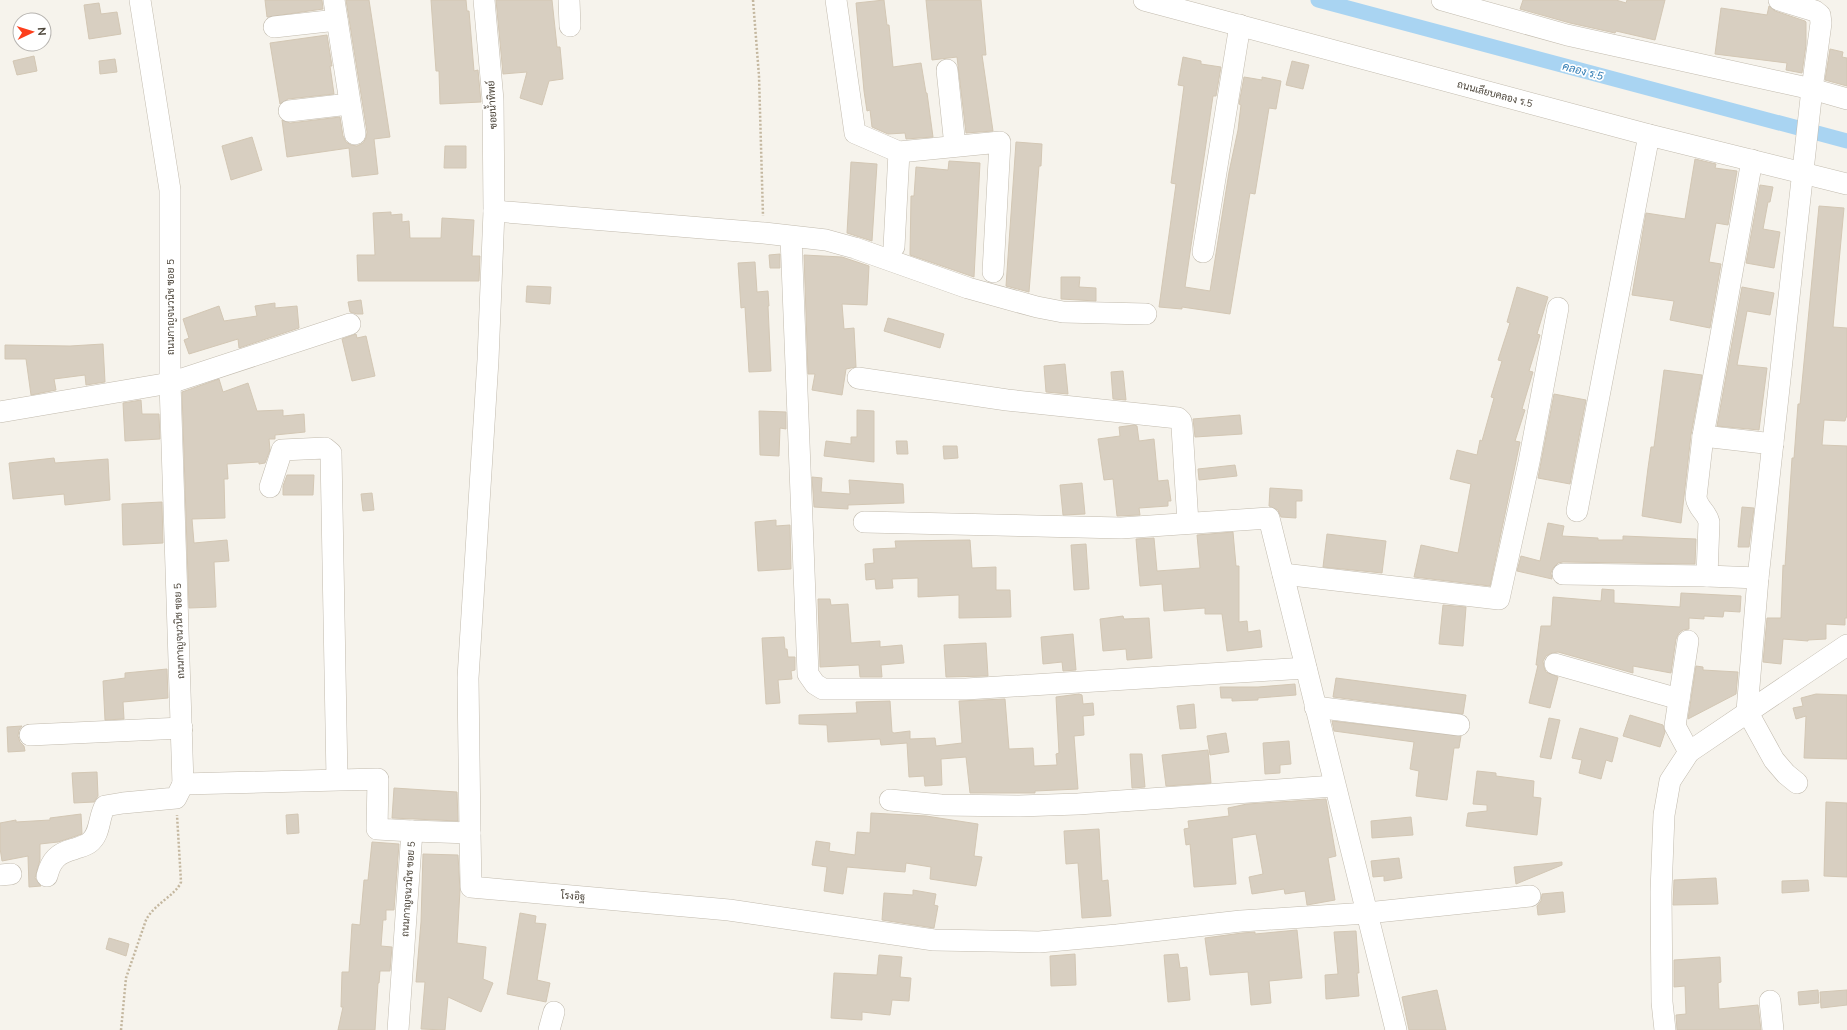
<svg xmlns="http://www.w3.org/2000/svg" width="1847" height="1030" font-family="Mulish,Sarabun,sans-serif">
	<rect width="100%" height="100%" fill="#f6f3ec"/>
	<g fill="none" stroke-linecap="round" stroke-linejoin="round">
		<path stroke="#a9d4f2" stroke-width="15" d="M1318 0 1847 141"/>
	</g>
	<g fill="#d8cfc1" stroke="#d3c7b4">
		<path d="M265 0H322L323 9 267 17Z"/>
		<path d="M346 0H369L390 137 374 139 378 174 352 177 349 148 287 157 282 120 290 123 340 117 343 136 346 142 351 145 357 146 363 143 366 138 367 132Z"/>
		<path d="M431 0H466L467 11H469L474 71 478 70 481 102 440 104 439 71H436Z"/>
		<path d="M496 0H552L557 47H560L563 79 549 81 542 105 520 98 527 72 503 74Z"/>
		<path d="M884 0 887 25H889L893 67 921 63 926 93H927L933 137 906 139 905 133 888 134 872 127 870 110 867 111 864 91 856 3Z"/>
		<path d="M926 0H981L986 55H982L993 131 966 133 957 57 932 60Z"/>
		<path d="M1523 0H1616L1626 3 1627 0H1665L1655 40 1616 31 1615 33 1570 23 1520 9Z"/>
		<path d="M99 3 101 14 117 12 121 34 89 39 84 5Z"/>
		<path d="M1769 6 1775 11 1805 21 1806 22V45L1802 73 1786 70 1787 63 1715 54 1721 8 1767 15Z"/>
		<path d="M327 35 332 66H330L334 94 288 99 280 104 270 43Z"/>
		<path d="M1830 49 1843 52 1842 57 1847 58V86L1825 80Z"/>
		<path d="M34 56 37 71 17 75 13 61Z"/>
		<path d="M1183 57 1201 61V64L1221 67 1216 96H1213L1185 287 1210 291 1229 172 1238 130 1241 105 1239 104 1244 77 1262 80V77L1281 81 1276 109 1269 108 1255 194 1250 193 1230 314 1182 307V309L1159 307 1176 184 1171 183 1184 86 1178 85Z"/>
		<path d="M115 59 117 72 100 74 99 61Z"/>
		<path d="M1292 61 1309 65 1303 89 1286 85Z"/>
		<path d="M252 137 262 170 231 180 222 146Z"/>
		<path d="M1016 142 1042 144 1041 166H1039L1029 292 1006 286Z"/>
		<path d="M445 146H466V168H444Z"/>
		<path d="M1695 159 1716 164 1715 168 1737 171 1728 225 1716 223 1709 262 1721 264 1710 328 1670 320 1674 301 1632 295 1646 213 1685 219Z"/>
		<path d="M949 161 980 163 974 277 910 255 911 196H914L916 167 948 170Z"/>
		<path d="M851 162 877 164 872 241 847 233Z"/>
		<path d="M1760 185 1773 187 1770 202H1768L1763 229 1780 232 1774 268 1746 263Z"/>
		<path d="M1819 206 1844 208 1833 327 1847 328V417H1846L1845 421 1824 420 1822 445 1847 446V618H1845V625L1826 624V639L1808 640V641L1783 639 1781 664 1763 662 1767 618H1781L1783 565 1785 566 1792 458H1794L1798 404H1800Z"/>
		<path d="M391 212V215L402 214V222L409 221 410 238H441L442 218 474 220 472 256H480L479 281H358L357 255H375L373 213Z"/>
		<path d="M780 254V268H770L769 255Z"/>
		<path d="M804 255 842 257 869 266 867 305 842 304 844 329 854 328 856 367 846 369 842 395 812 390 815 374H808Z"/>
		<path d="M755 262 757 292 768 291 769 306H768L771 371 749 372 745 307 741 308 738 263Z"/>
		<path d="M1061 277H1080L1079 287 1096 288V301L1061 299Z"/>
		<path d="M527 286 551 287 550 304 526 302Z"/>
		<path d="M1517 287 1548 297 1537 334 1540 335 1529 371 1533 372 1522 409 1525 410 1515 441 1520 442 1490 586 1414 577 1421 545 1458 553 1471 484 1450 479 1457 450 1477 455 1480 440 1482 441 1494 398 1491 397 1502 361 1498 360 1510 323 1507 322Z"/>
		<path d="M1742 287 1774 293 1770 315 1747 311 1737 365 1767 368 1759 430 1717 426Z"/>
		<path d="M361 300 363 314H357L350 312 348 302Z"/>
		<path d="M275 303V308L297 306 299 328 239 348 238 339 189 354 184 340 189 338 183 319 219 306 224 321 257 316 255 306Z"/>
		<path d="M888 318 944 334 940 348 884 331Z"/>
		<path d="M356 334 357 338 366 336 375 376 352 381 342 339Z"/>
		<path d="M103 344 105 382 86 385 85 375 54 379 56 390 31 395 26 359H5V345L70 346Z"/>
		<path d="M1065 364 1068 394 1046 392 1044 366Z"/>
		<path d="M1664 370 1702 375 1691 435 1681 523 1642 516 1648 468 1651 447H1654Z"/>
		<path d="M1123 371 1126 400 1113 399 1111 372Z"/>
		<path d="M219 379 223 392 248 383 257 411 283 410V416L304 414 305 432 275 435V439H269L270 450 265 463 259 464V462L227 464 228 479H224L225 518 192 519 194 543 227 540 229 561 214 562 216 607 189 608 182 392Z"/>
		<path d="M1554 394 1586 400 1570 484 1538 478Z"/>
		<path d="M141 400 142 414H159L160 439 125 441 123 403Z"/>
		<path d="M857 410 874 411V462L824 456 826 441 851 444V437H857Z"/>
		<path d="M759 411 786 412V429L780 428 779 456 760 455Z"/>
		<path d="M1240 415 1242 434 1195 437 1193 419Z"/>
		<path d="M1134 425 1137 426 1139 441 1154 439 1158 481 1168 480 1171 501H1168V506L1139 508 1140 515 1117 516 1113 479 1104 480 1098 439 1120 436 1119 427Z"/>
		<path d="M896 441H907L908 454H897Z"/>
		<path d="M943 446H957L958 458 944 459Z"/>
		<path d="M54 458 55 463 108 459 110 500 65 505 64 494 13 499 9 463Z"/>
		<path d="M1235 465 1237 476 1199 480 1198 469Z"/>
		<path d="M287 475H314L313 495H283V486Z"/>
		<path d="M812 477 822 478 821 492 850 494 849 480 903 484 904 503 848 505V509L814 507Z"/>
		<path d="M1082 483 1085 514 1063 515 1060 485Z"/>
		<path d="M1270 488 1302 490V501H1296V518L1281 517 1278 510 1269 506Z"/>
		<path d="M372 493 374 510 363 511 361 494Z"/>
		<path d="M162 502 163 543 123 545 122 504Z"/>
		<path d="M1742 507 1754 508 1749 547H1738Z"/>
		<path d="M776 520V526L790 525 791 569 758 571 755 522Z"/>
		<path d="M1548 523 1564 526 1562 536 1598 538V540H1623V536L1696 539 1695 564 1563 562 1558 563 1553 568 1551 573 1552 579 1517 571 1521 556 1540 561Z"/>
		<path d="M1233 532 1236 566H1239V622L1247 621 1248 632 1260 630 1262 647 1227 651 1222 614H1205V608L1164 611 1162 584 1140 586 1136 539 1154 538 1157 571 1200 568 1197 535Z"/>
		<path d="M1327 534 1386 541 1382 573 1323 567Z"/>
		<path d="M970 540 972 568 996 567V590H1010L1011 617 959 618V595L918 597V578L892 579 893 588 876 589 875 579 866 580 865 564 874 563 873 549 896 548 895 541Z"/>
		<path d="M1086 544 1089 589 1074 590 1071 545Z"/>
		<path d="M1602 589 1614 590V603L1680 607 1681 593 1741 596 1740 612 1724 611 1723 617 1704 616V619L1689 618V629L1683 630 1679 633 1676 639 1671 673 1633 666V673L1558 652 1552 653 1546 656 1543 661 1544 667 1546 672 1558 677 1550 708 1529 703 1538 665H1536L1541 626H1551L1553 597 1601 601Z"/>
		<path d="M818 599H830L831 605 848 604 851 643 880 641V647L902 645 904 663 881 665 882 677H860L859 665 820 667Z"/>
		<path d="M1443 605 1466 607 1463 646 1439 644Z"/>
		<path d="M1123 616 1124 619 1149 618 1152 658 1127 660 1126 649 1103 651 1100 619Z"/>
		<path d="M1073 634 1076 670 1063 671 1062 662 1043 664 1041 637Z"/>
		<path d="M784 637 785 649H787L788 657H795V670L791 671 792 679 778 680 780 703 766 704 762 638Z"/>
		<path d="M986 643 988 676 946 677 944 645Z"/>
		<path d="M1696 666 1703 667V670L1738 672 1736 694 1688 719Z"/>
		<path d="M167 669 168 698 123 702 124 719 105 720 103 681 125 678V673Z"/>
		<path d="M1336 678 1466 695 1463 714 1333 697Z"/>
		<path d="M1295 684 1296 695 1258 698V700L1232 701V698H1221L1220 687H1258Z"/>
		<path d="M1079 694 1082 695 1083 704 1093 703 1094 715 1083 716 1084 735 1074 736 1078 789 1035 791V793H970L966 757 941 759 942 785 925 786 924 776 909 777 907 743 881 745 880 739 828 742 827 725 799 724V715L857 713 856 702 890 701 892 732 894 733 910 731V739L935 738 936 746 962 743 959 701 1005 699 1009 749 1033 748 1034 766 1057 765 1056 754 1059 753 1056 697Z"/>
		<path d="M1816 694 1847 695V759L1804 758 1806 716 1796 719 1793 708 1803 706 1801 698Z"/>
		<path d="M1194 704 1196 728 1180 729 1177 706Z"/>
		<path d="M1630 715 1663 725 1665 732 1660 747 1623 736Z"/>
		<path d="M1549 718 1560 720 1551 759 1540 757Z"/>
		<path d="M1332 721 1461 736 1459 748H1454L1447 800 1416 796 1419 771 1410 769 1414 742 1334 731Z"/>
		<path d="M22 726 19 730 18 736 20 742 24 746 25 751 8 752 7 727Z"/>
		<path d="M1580 728 1618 738 1612 762 1606 760 1601 779 1579 773 1582 760 1572 758Z"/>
		<path d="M1226 733 1229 752 1210 755 1207 736Z"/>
		<path d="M1289 741 1291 764 1280 765V773L1265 774 1263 743Z"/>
		<path d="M1208 750 1211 783 1166 786 1162 755Z"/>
		<path d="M1130 754H1142L1145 787 1132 788Z"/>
		<path d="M1477 771 1496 773V776L1534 781 1533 797 1541 798 1537 835 1466 826 1468 813 1487 811V805L1473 804Z"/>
		<path d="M97 772 98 796 94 802 74 803 72 773Z"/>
		<path d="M394 788 457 792 458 821 392 818Z"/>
		<path d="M1326 799 1336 856 1328 858 1335 900 1307 905 1305 891 1285 894 1284 889 1252 894 1249 877 1263 874 1256 834 1232 838 1236 884 1194 887 1190 844 1186 845 1184 829 1189 828 1188 821 1229 816 1228 808 1247 804Z"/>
		<path d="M1826 802 1847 803V877L1824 876Z"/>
		<path d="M871 813 926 816 978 824 974 856 982 857 976 886 930 879 931 867 906 863 905 872 847 867 843 894 824 891 827 867 812 865 816 841 830 843 829 851 855 855 857 832 870 833Z"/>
		<path d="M81 814 82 834 58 842 40 844V860L35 878 41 886 29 887 28 856 2 861 0 848V823L16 820V822L50 820V818Z"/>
		<path d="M298 814 299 833 287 834 286 815Z"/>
		<path d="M1411 817 1413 835 1372 838 1371 821Z"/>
		<path d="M1099 829 1102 881 1108 880 1111 916 1082 918 1078 863 1066 864 1064 831Z"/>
		<path d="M372 842 399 844 394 910H386V920H383L381 946 392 947 390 971H380L379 983H378L375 1030H338L343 1007H341L342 972H349L352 924 360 925 364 880H368Z"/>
		<path d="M423 854 458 855 460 890 457 943 486 947 483 979 493 983 481 1012 448 997 445 1030 421 1029 425 982H416L421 922Z"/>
		<path d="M1399 858 1402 878 1384 881V876L1373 877 1371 861Z"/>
		<path d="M1562 862V865L1516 884 1514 867Z"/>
		<path d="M1716 878 1718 904 1673 905 1674 880Z"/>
		<path d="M1808 880 1809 891 1782 893V881Z"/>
		<path d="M913 890 936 894 934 905 938 906 934 928 882 920 884 893 913 895Z"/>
		<path d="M1563 892 1565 912 1538 915 1537 906 1541 901 1542 894Z"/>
		<path d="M520 913 536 916 535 923 546 924 537 980 550 983 546 1002 507 994Z"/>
		<path d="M1297 930 1302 978 1269 981 1271 1003 1251 1005 1248 972 1210 975 1205 938 1242 933 1255 932V934Z"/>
		<path d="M1356 931 1359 973H1357L1359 996 1326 999 1325 975 1338 974 1334 932Z"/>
		<path d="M109 938 129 944 126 956 106 949Z"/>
		<path d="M1075 954 1076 985 1051 986 1050 956Z"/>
		<path d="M1178 954 1180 968 1187 967 1190 1000 1168 1002 1164 955Z"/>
		<path d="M879 955 902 957 900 977 911 978 909 1001 892 1000 890 1015 862 1012V1020L831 1018 834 973 877 975Z"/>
		<path d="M1720 957 1721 982 1718 983 1719 1009 1758 1005 1761 1030H1677L1676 1015 1686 1014 1685 986 1674 987V960Z"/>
		<path d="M1437 990 1446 1030H1409L1402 997Z"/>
		<path d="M1818 990 1819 1003 1799 1005 1798 992Z"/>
		<path d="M1847 990V1005L1821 1008 1820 992Z"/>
	</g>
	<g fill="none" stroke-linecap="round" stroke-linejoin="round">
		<defs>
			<g id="minor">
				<path d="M140 0 170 190V383L183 784 378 779 377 829 412 831 398 1030"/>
				<path d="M334 0 355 134"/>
				<path d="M569 0 570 26"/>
				<path d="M836 0 855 133 899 152 1000 142 993 272"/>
				<path d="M1144 0 1649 135 1847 184"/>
				<path d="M1442 0 1567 35 1812 89 1847 99"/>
				<path d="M1779 0 1815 11 1820 15 1821 23 1812 89 1758 578 1747 711 1774 760 1786 774 1797 783"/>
				<path d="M274 27 337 20"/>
				<path d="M947 70 955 146"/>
				<path d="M289 111 349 104"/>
				<path d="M494 211 764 233 826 240 855 248 968 288 1037 307 1063 312 1146 314"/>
				<path d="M791 237 808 674 815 684 823 689H966L1306 668"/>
				<path d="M894 247 899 152"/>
				<path d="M1203 252 1240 25"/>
				<path d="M858 378 1007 400 1178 418 1181 421 1182 427 1188 523"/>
				<path d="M0 412 170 383 350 324"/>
				<path d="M1703 436 1773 444"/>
				<path d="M270 487 282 450 325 448 331 453 337 779"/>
				<path d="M1577 511 1649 135"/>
				<path d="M864 522 1121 528 1269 518 1396 1030"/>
				<path d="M1283 574 1499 599 1529 462 1558 308"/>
				<path d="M1563 574 1707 576 1758 578"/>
				<path d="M1707 576 1709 522C1707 512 1697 508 1696 497L1703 436 1752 160"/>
				<path d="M1688 641 1675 726 1689 752"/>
				<path d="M1555 664 1679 699"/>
				<path d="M1315 707 1459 725"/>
				<path d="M30 735 182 728"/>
				<path d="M890 800 941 805 1019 806 1078 804 1334 786"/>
				<path d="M412 831 470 833 468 678 488 360 494 211 493 100 484 0"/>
				<path d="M470 833 471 887 729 910 934 940 1039 942 1117 935 1241 921 1367 913 1530 896"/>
				<path d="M0 875 11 874"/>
				<path d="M47 876C51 860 58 853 74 849 79 847 85 846 89 843 101 834 98 818 105 806L123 803 176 798 183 784"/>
				<path d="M1770 1001 1773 1030"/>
				<path d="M549 1030 554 1012"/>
				<path d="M1665 1030 1662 1002 1661 892 1664 815 1670 781 1689 752 1847 645"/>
			</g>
		</defs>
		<use href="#minor" stroke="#c2bbae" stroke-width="22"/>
		<g stroke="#c4b79f" stroke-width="2.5" stroke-dasharray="2 2" stroke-linecap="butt">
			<path d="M753 0 759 76 763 216"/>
			<path d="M121 1030 126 978 146 920C154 904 176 895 181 882L177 815"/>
		</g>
		<use href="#minor" stroke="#fff" stroke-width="21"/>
	</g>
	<g text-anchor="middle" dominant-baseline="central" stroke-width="3.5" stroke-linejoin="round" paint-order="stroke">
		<g font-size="10" fill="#4b4439" stroke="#fff">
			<text transform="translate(1495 94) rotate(15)">ถนนเลียบคลอง ร.5</text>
			<text transform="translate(492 105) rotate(-93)">ซอยน้ำทิพย์</text>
			<text transform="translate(170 307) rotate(-90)">ถนนกาญจนวนิช ซอย 5</text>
			<text transform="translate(179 631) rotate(-92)">ถนนกาญจนวนิช ซอย 5</text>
			<text transform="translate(408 889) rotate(-86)">ถนนกาญจนวนิช ซอย 5</text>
			<text transform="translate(573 896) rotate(5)">โรงอิฐ</text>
		</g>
		<g font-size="11" font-style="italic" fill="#2e7ab2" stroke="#fff">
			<text transform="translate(1583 71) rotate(15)">คลอง ร.5</text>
		</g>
	</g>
	<g transform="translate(32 32) rotate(86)"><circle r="19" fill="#ffffff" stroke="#b7b4b0"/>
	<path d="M0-3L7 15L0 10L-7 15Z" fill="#fc3f1d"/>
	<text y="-6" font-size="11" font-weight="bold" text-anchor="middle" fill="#4b4439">N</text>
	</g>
</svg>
